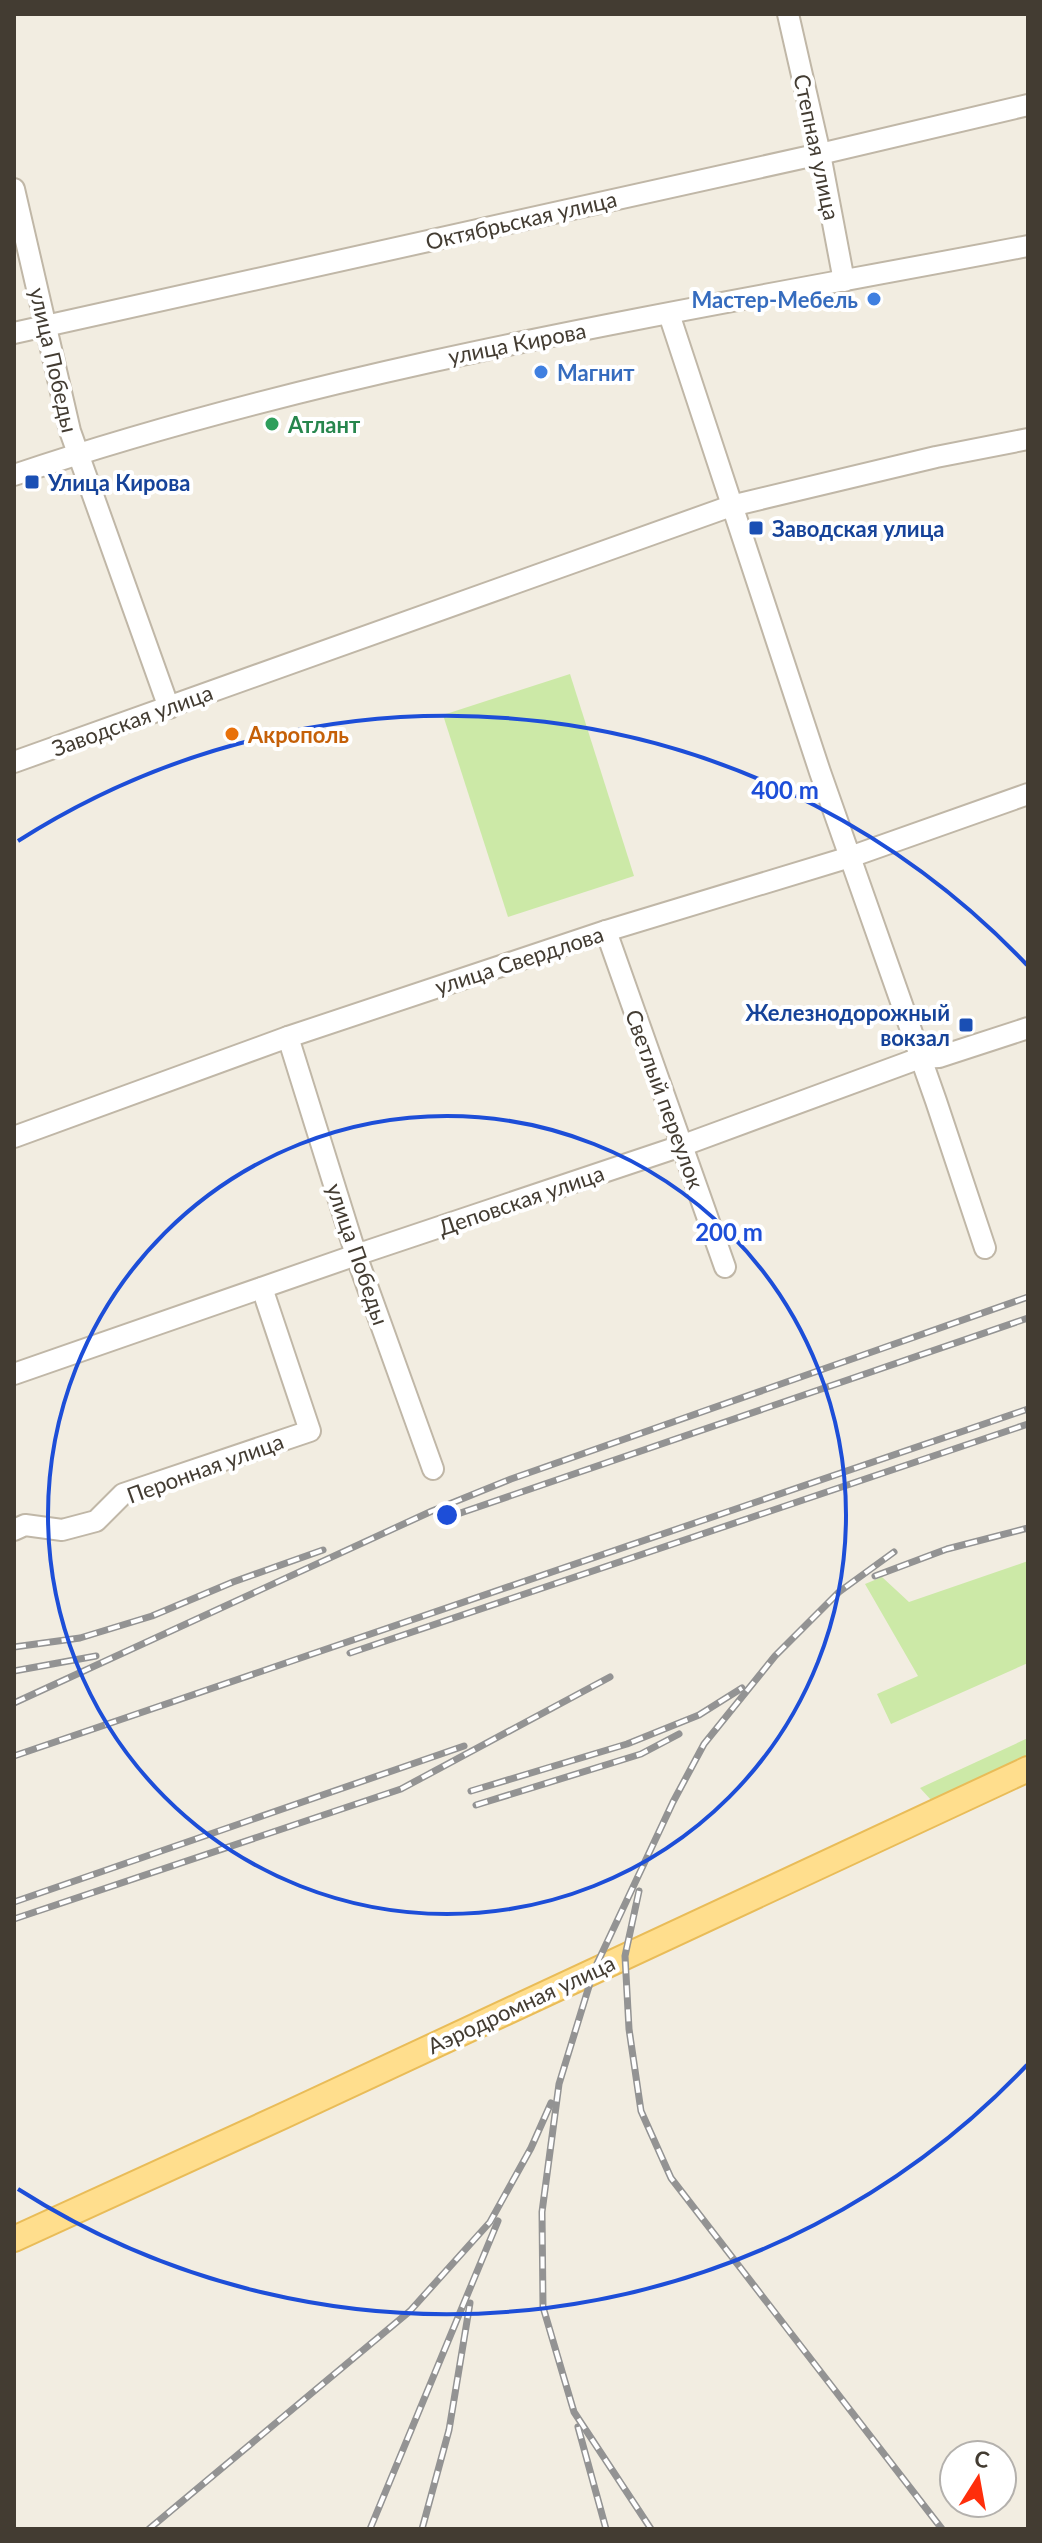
<svg xmlns="http://www.w3.org/2000/svg" width="1042" height="2543" font-family="Lato,sans-serif">
	<rect width="100%" height="100%" fill="#f2ede1"/>
	<g fill="#cce9a7">
		<path d="M570 674 634 876 508 917 443 715Z"/>
		<path d="M1028 1561V1663L891 1724 877 1694 918 1676 865 1584 882 1577 909 1602Z"/>
		<path d="M1028 1738V1756L932 1801 920 1788Z"/>
	</g>
	<g fill="none" stroke-linecap="round" stroke-linejoin="round">
		<defs>
			<g id="minor">
				<path d="M788 14 820 154 844 281"/>
				<path d="M14 189 70 431 169 708"/>
				<path d="M669 314 820 772 936 1101 985 1248"/>
				<path d="M14 333 820 154 1028 105"/>
				<path d="M14 475C344 364 687 311 1028 246"/>
				<path d="M14 762 731 506 936 457 1028 439"/>
				<path d="M606 931 725 1267"/>
				<path d="M288 1037 356 1255 433 1469"/>
				<path d="M14 1137 288 1037 606 931 850 857 1028 794"/>
				<path d="M14 1374 356 1255 681 1146 920 1058 939 1057 1028 1028"/>
				<path d="M14 1530 25 1525 62 1530 96 1521 123 1494 310 1431 262 1288"/>
			</g>
			<path id="major" d="M14 2239 283 2116 1028 1769"/>
		</defs>
		<use href="#minor" stroke="#c0b7a7" stroke-width="24"/>
		<use href="#major" stroke="#e9bc58" stroke-width="28"/>
		<use href="#minor" stroke="#fff" stroke-width="20"/>
		<use href="#major" stroke="#ffde8d" stroke-width="24"/>
		<defs>
			<g id="rail">
				<path d="M443 1519 1028 1318"/>
				<path d="M875 1576 947 1549 1028 1528"/>
				<path d="M14 1647 80 1638 152 1616 233 1582 323 1550"/>
				<path d="M350 1653 1028 1424"/>
				<path d="M14 1671 96 1656"/>
				<path d="M14 1703 432 1511 511 1479 1028 1297"/>
				<path d="M14 1756 1028 1409"/>
				<path d="M471 1791 627 1744 699 1715 742 1688"/>
				<path d="M476 1805 641 1754 679 1734"/>
				<path d="M639 1891 625 1956 629 2029 641 2111 671 2178 942 2529"/>
				<path d="M14 1902 464 1746"/>
				<path d="M14 1919 401 1789 610 1677"/>
				<path d="M578 2427 606 2529"/>
				<path d="M149 2529 410 2311 490 2222 531 2148 551 2103"/>
				<path d="M370 2529 498 2221"/>
				<path d="M422 2529 449 2430 470 2303"/>
				<path d="M651 2529 574 2412 543 2307 542 2212 559 2084 594 1970 673 1802 704 1744 775 1656 839 1592 894 1552"/>
			</g>
		</defs>
		<use href="#rail" stroke="#939393" stroke-width="7"/>
		<use href="#rail" stroke="#fff" stroke-width="4" stroke-dasharray="12" stroke-linecap="butt"/>
	</g>
	<g fill="none" stroke="#1d4ed8" stroke-width="4">
		<circle cx="447" cy="1515" r="399"/>
		<path d="M1027 2065A799 799 0 0 1 18 2189M18 841A799 799 0 0 1 1027 965"/>
	</g>
	<g fill="#3f7fe0" stroke="#fff" stroke-width="3">
		<circle cx="874" cy="299" r="8"/>
		<circle cx="541" cy="372" r="8"/>
	</g>
	<circle fill="#2e9e5b" stroke="#fff" stroke-width="3" cx="272" cy="424" r="8"/>
	<g fill="#1a4fb4" stroke="#fff" stroke-width="3">
		<rect x="24" y="474" width="16" height="16" rx="4"/>
		<rect x="748" y="520" width="16" height="16" rx="4"/>
		<rect x="958" y="1017" width="16" height="16" rx="4"/>
	</g>
	<circle fill="#e8710a" stroke="#fff" stroke-width="3" cx="232" cy="734" r="8"/>
	<g text-anchor="middle" dominant-baseline="central" stroke-width="8" stroke-linejoin="round" paint-order="stroke">
		<g font-size="22" fill="#433c32" stroke="#fff">
			<text transform="translate(817 147) rotate(78)">Степная улица</text>
			<text transform="translate(521 220) rotate(-13)">Октябрьская улица</text>
			<text transform="translate(517 343) rotate(-11)">улица Кирова</text>
			<text transform="translate(54 360) rotate(77)">улица Победы</text>
			<text transform="translate(132 720) rotate(-20)">Заводская улица</text>
			<text transform="translate(519 960) rotate(-18)">улица Свердлова</text>
			<text transform="translate(665 1099) rotate(70)">Светлый переулок</text>
			<text transform="translate(521 1200) rotate(-19)">Деповская улица</text>
			<text transform="translate(358 1254) rotate(71)">улица Победы</text>
			<text transform="translate(205 1468) rotate(-20)">Перонная улица</text>
			<text transform="translate(521 2004) rotate(-25)">Аэродромная улица</text>
		</g>
		<g font-size="22" font-weight="bold" fill="#366cbe" stroke="#fff" text-anchor="end">
			<text x="858" y="299">Мастер-Мебель</text>
			<text x="557" y="372" text-anchor="start">Магнит</text>
		</g>
		<g font-size="22" font-weight="bold" fill="#27864d" stroke="#fff" text-anchor="start">
			<text x="288" y="424">Атлант</text>
		</g>
		<g font-size="22" font-weight="bold" fill="#164399" stroke="#fff" text-anchor="start">
			<text x="48" y="482">Улица Кирова</text>
			<text x="772" y="528">Заводская улица</text>
			<text x="950" y="1012" text-anchor="end">Железнодорожный<tspan x="950" dy="25">вокзал</tspan></text>
		</g>
		<g font-size="22" font-weight="bold" fill="#c56008" stroke="#fff" text-anchor="start">
			<text x="248" y="734">Акрополь</text>
		</g>
	</g>
	<circle cx="447" cy="1515" r="12" fill="#1d4ed8" stroke="#fff" stroke-width="4"/>
	<g font-size="24" text-anchor="middle" font-weight="bold" fill="#1d4ed8" stroke="#fff" stroke-width="8" stroke-linejoin="round" paint-order="stroke">
		<text x="785" y="799">400 m</text>
		<text x="729" y="1241">200 m</text>
	</g>
	<rect width="1042" height="2543" fill="none" stroke="#433c32" stroke-width="32"/>
	<g transform="translate(978 2479) rotate(11)"><circle r="38" fill="#ffffff" stroke="#b4b1ad" stroke-width="2"/>
	<path d="M0-6L14 30L0 20L-14 30Z" fill="#ff2e0b"/>
	<text y="-12" font-size="22" font-weight="bold" text-anchor="middle" fill="#433c32">С</text>
	</g>
</svg>
